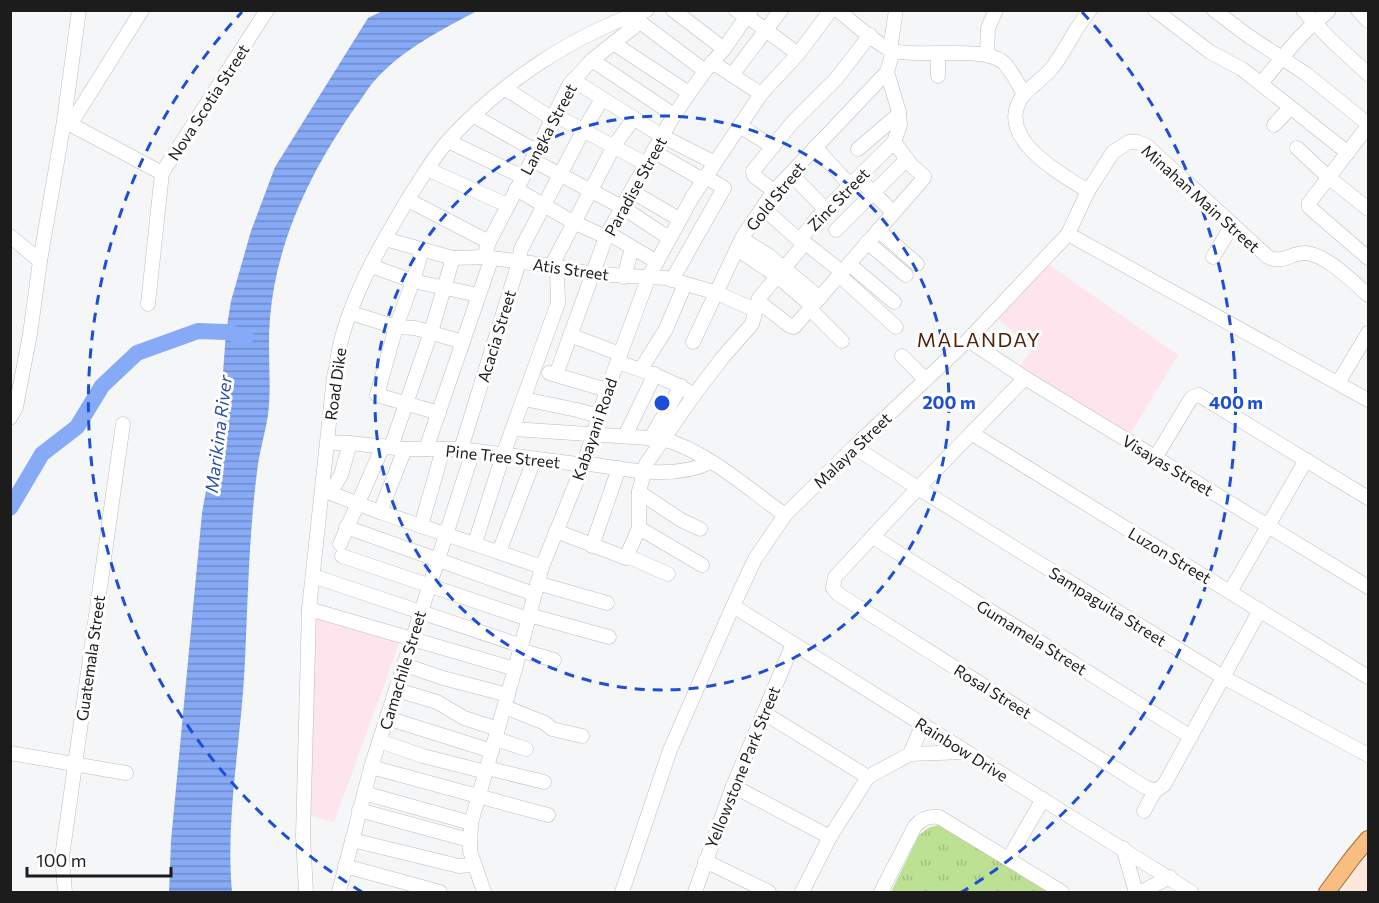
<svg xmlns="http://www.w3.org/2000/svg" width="1379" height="903" font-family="Commissioner,sans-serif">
	<defs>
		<pattern id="park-tufts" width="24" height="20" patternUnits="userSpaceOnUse" patternTransform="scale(1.5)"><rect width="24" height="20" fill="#bce193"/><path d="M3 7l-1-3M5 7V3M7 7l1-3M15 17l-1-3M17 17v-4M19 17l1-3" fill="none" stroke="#a1c07e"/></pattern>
		<pattern id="water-rules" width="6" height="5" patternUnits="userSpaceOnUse" patternTransform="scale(1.5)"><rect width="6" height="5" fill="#87aaf6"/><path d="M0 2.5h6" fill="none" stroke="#6e8ac6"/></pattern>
	</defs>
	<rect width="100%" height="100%" fill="#f5f6f7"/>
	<path fill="#fee6dc" d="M1368 854V892H1341L1349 877Z"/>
	<g fill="#fde4ed">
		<path d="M1048 264 1178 355 1129 436 1018 369 1032 349 996 317Z"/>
		<path d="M311 614 401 638 334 822 307 815Z"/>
	</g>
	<path fill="url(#park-tufts)" d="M940 825 1054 892H891L919 835 930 827Z"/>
	<path fill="url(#water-rules)" d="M382 11H477C441 30 405 48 377 78 368 87 362 99 354 109 311 171 276 242 270 318 267 350 272 383 268 415 265 434 259 453 257 472 249 535 248 597 245 660 242 737 225 815 232 892H169L171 841 202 513 220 413 226 332 231 301 251 231 275 167 368 18Z"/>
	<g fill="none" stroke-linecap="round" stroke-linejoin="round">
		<path stroke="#87aaf6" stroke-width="16" d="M10 508 42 454 77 427 102 386 137 353 198 331 226 332 246 337"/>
		<defs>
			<g id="minor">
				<path d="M673 10 724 49"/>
				<path d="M736 10 747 16 798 54"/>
				<path d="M838 10C850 20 881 48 894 51 922 58 985 45 1004 63 1012 71 1018 84 1024 94"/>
				<path d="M1155 10 1210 52 1242 69 1348 153"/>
				<path d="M1214 10 1247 35 1306 74 1368 124"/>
				<path d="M1303 10 1331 40 1368 74"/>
				<path d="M1358 10 1368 21"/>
				<path d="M637 16 640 22 705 71"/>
				<path d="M613 43 689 93"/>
				<path d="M890 50 896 10"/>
				<path d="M987 54 988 28 996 10"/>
				<path d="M938 55V76"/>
				<path d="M592 60 674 115"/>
				<path d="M712 62 761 94"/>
				<path d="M732 75 781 10"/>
				<path d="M573 80 662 136 715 163"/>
				<path d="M1261 83C1277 65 1291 45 1308 29 1314 22 1322 18 1329 10"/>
				<path d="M506 89 551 118"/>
				<path d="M553 114 646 164"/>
				<path d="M474 116 536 151"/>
				<path d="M64 121 162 173"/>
				<path d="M70 125 142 10"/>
				<path d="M1274 125 1290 108"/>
				<path d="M740 126 773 147"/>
				<path d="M1368 126 1309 203V207L1368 258"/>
				<path d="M448 141 523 177"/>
				<path d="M815 147 850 185"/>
				<path d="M1297 148 1327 176 1368 209"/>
				<path d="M858 149 899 114"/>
				<path d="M653 151 698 177 709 179 724 188 672 280"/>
				<path d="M532 160 622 207 669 238"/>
				<path d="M427 169 507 205"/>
				<path d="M791 174 826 210"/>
				<path d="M858 178 893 212"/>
				<path d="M516 189 573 222 606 237"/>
				<path d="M631 191 679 219"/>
				<path d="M774 191 754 176 753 171 792 123 836 79 870 35"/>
				<path d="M1088 191C1061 174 994 138 1022 97 1030 86 1043 79 1052 68 1066 50 1075 28 1090 10"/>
				<path d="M408 200 489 242"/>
				<path d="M763 208 799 240 809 246 842 272"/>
				<path d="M836 230 907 159"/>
				<path d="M878 230 917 264"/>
				<path d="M608 233 657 262"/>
				<path d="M1068 234 1368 400"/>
				<path d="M10 236 40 261"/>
				<path d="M385 239 453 258 484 257 554 266 593 274 666 278 717 293 755 310"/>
				<path d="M742 239 768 255 820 298"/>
				<path d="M867 242 906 275"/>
				<path d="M737 249 777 276 812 306"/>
				<path d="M422 250 413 281 396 327 377 395 439 413"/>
				<path d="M484 257 489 242 532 160 569 85 592 60 640 22"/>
				<path d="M1213 257 1233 224"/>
				<path d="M849 264 894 302"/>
				<path d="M371 266 413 281 478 295"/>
				<path d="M839 275 896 327"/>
				<path d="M624 277 632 248"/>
				<path d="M759 302 790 326 794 327 924 178V176L912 166 894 142"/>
				<path d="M148 304 162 173 267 10"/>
				<path d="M810 309 842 341"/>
				<path d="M351 313 396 327 415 328 463 342"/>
				<path d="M570 335 620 354"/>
				<path d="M968 340 1025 378 1368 587"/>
				<path d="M693 342 743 236 774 191 887 72"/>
				<path d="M902 356 926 380"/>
				<path d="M618 362C644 371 670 379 694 395"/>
				<path d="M641 369 666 329 685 284"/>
				<path d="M549 373 607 390"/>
				<path d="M556 375 606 237 622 207 674 115 705 71 724 49 751 10"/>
				<path d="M1025 378 918 488 835 577 833 588 838 594 1145 787 1155 791"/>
				<path d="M1338 383 1368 333"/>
				<path d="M524 399 577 410 599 416"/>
				<path d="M10 418 16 407 30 334 40 261 64 121 79 10"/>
				<path d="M513 429 663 439C708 452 747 488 785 515"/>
				<path d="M971 433 1368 677"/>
				<path d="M625 436 655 374"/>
				<path d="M650 439 681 386"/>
				<path d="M328 443H350L405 449H461L577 464 584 463C625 469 671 481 711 462"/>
				<path d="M391 447 431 332 453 258"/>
				<path d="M854 447 918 488 1223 677 1368 755"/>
				<path d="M426 449 489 266V258"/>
				<path d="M461 449 519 262 521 249 583 131 602 99"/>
				<path d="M1155 458 1190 400 1193 397 1199 395 1368 498"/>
				<path d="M323 491 330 493 341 475 350 443"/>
				<path d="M639 492 681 520 700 529"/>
				<path d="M330 493 380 512 542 567"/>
				<path d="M380 512 405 449"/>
				<path d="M421 526 443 449"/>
				<path d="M346 527 534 594"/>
				<path d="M639 528 702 565"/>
				<path d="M556 531 626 558 639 528V492L646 464 694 395 723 357 752 324 759 298 800 249 803 236 816 219 894 142 900 125 899 112 887 72 893 51"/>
				<path d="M873 537 1191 737"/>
				<path d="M475 543 503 455 558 303 557 273 554 266 555 259 614 146 634 118"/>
				<path d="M340 544 383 446"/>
				<path d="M592 546 619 468"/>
				<path d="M499 552 534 460"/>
				<path d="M342 556 528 619"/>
				<path d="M627 556 668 574"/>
				<path d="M313 576 516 644 523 651 554 660"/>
				<path d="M537 583 607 603"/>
				<path d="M1230 592 1306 460"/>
				<path d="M733 606 1191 892"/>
				<path d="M309 609 515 669"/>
				<path d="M529 615 609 637"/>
				<path d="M405 665 443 678 508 695"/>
				<path d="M397 690 437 702 464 718 498 729"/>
				<path d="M505 707 545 723 552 729 582 736"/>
				<path d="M764 713 868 777"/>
				<path d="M387 718 492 751"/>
				<path d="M496 739 526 749"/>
				<path d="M379 741 423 756 486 772"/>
				<path d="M10 753 126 773"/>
				<path d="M910 754 923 724"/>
				<path d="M371 767 548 815"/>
				<path d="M487 768 544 782"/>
				<path d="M733 786 830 837"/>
				<path d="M364 793 471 823"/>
				<path d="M359 810 469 840"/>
				<path d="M1144 811 1155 791 1164 785 1260 610"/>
				<path d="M352 840 459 866 474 865"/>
				<path d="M1123 848 1136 892"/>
				<path d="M1009 858 1043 799"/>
				<path d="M705 861 769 892"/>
				<path d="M345 866 440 892"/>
				<path d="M65 892 62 857 123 424"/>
				<path d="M306 892 303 836 309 609 334 377C337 365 338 353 341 341 354 290 384 239 411 194 423 176 433 158 447 142 500 83 573 35 647 10"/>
				<path d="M339 892 371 767 473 451"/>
				<path d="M484 892 470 851 471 823 515 669 542 567 584 463 607 390 649 276 693 196 761 94 798 54 831 10"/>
				<path d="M622 892 670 750 733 606 755 559 785 515 854 447 968 340 1068 234 1088 191 1113 152 1129 142H1138L1147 146 1268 257C1283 264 1291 253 1305 253 1326 254 1353 282 1368 295"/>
				<path d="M695 892 733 786 793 644"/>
				<path d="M802 892 830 837 868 777 910 754 966 752"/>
				<path d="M881 892 915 826C922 818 929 816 939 817L1062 892"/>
				<path d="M1141 892 1170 877"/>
			</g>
			<path id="major" d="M1327 892 1353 857 1368 839"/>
		</defs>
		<use href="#minor" stroke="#bdbdbe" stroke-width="15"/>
		<use href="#major" stroke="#a86826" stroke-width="18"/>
		<use href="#minor" stroke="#fff" stroke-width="14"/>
		<use href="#major" stroke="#f8bd80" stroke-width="16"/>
	</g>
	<g fill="none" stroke="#1d4ed8" stroke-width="3" stroke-dasharray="10 8">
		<circle cx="662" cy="403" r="287"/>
		<path d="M362 892A574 574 0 0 1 242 12M1082 12A574 574 0 0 1 962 892"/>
	</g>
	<g text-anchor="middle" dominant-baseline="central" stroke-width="6" stroke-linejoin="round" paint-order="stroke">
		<g font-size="16" fill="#1c1c1c" stroke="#fff">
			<text transform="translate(208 102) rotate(-57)">Nova Scotia Street</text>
			<text transform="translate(548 129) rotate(-62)">Langka Street</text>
			<text transform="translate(635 186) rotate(-61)">Paradise Street</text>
			<text transform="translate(775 196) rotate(-51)">Gold Street</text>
			<text transform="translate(1201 198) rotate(42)">Minahan Main Street</text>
			<text transform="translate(838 199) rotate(-46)">Zinc Street</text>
			<text transform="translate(571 269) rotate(8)">Atis Street</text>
			<text transform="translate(496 336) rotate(-73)">Acacia Street</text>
			<text transform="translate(335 384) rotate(-82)">Road Dike</text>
			<text transform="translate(594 429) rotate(-71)">Kabayani Road</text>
			<text transform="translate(852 450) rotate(-44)">Malaya Street</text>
			<text transform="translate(503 456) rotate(6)">Pine Tree Street</text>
			<text transform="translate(1168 465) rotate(31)">Visayas Street</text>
			<text transform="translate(1170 555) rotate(31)">Luzon Street</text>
			<text transform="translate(1108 606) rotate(32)">Sampaguita Street</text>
			<text transform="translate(1032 637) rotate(32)">Gumamela Street</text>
			<text transform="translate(90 658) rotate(-82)">Guatemala Street</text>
			<text transform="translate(402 670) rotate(-73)">Camachile Street</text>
			<text transform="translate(993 691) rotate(32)">Rosal Street</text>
			<text transform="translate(962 749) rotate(32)">Rainbow Drive</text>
			<text transform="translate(742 767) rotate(-68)">Yellowstone Park Street</text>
		</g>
		<g font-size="18" font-style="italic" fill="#2b4ea6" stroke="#fff">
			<text transform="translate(218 434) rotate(-83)">Marikina River</text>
		</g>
		<g font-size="20" letter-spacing="1.5" fill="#53220a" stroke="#fff">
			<text x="979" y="339">MALANDAY</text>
		</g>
	</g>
	<circle cx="662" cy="403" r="9" fill="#1d4ed8" stroke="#fff" stroke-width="3"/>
	<g font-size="18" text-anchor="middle" font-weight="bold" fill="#1d4ed8" stroke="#fff" stroke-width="6" stroke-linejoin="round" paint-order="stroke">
		<text x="949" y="409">200 m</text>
		<text x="1236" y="409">400 m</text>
	</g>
	<rect width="1379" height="903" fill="none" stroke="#1c1c1c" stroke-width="24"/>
	<path d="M27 867v9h144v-9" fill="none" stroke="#1c1c1c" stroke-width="3"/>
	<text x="36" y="867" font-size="18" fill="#1c1c1c" stroke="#ffffff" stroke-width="4.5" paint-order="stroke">100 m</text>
</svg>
